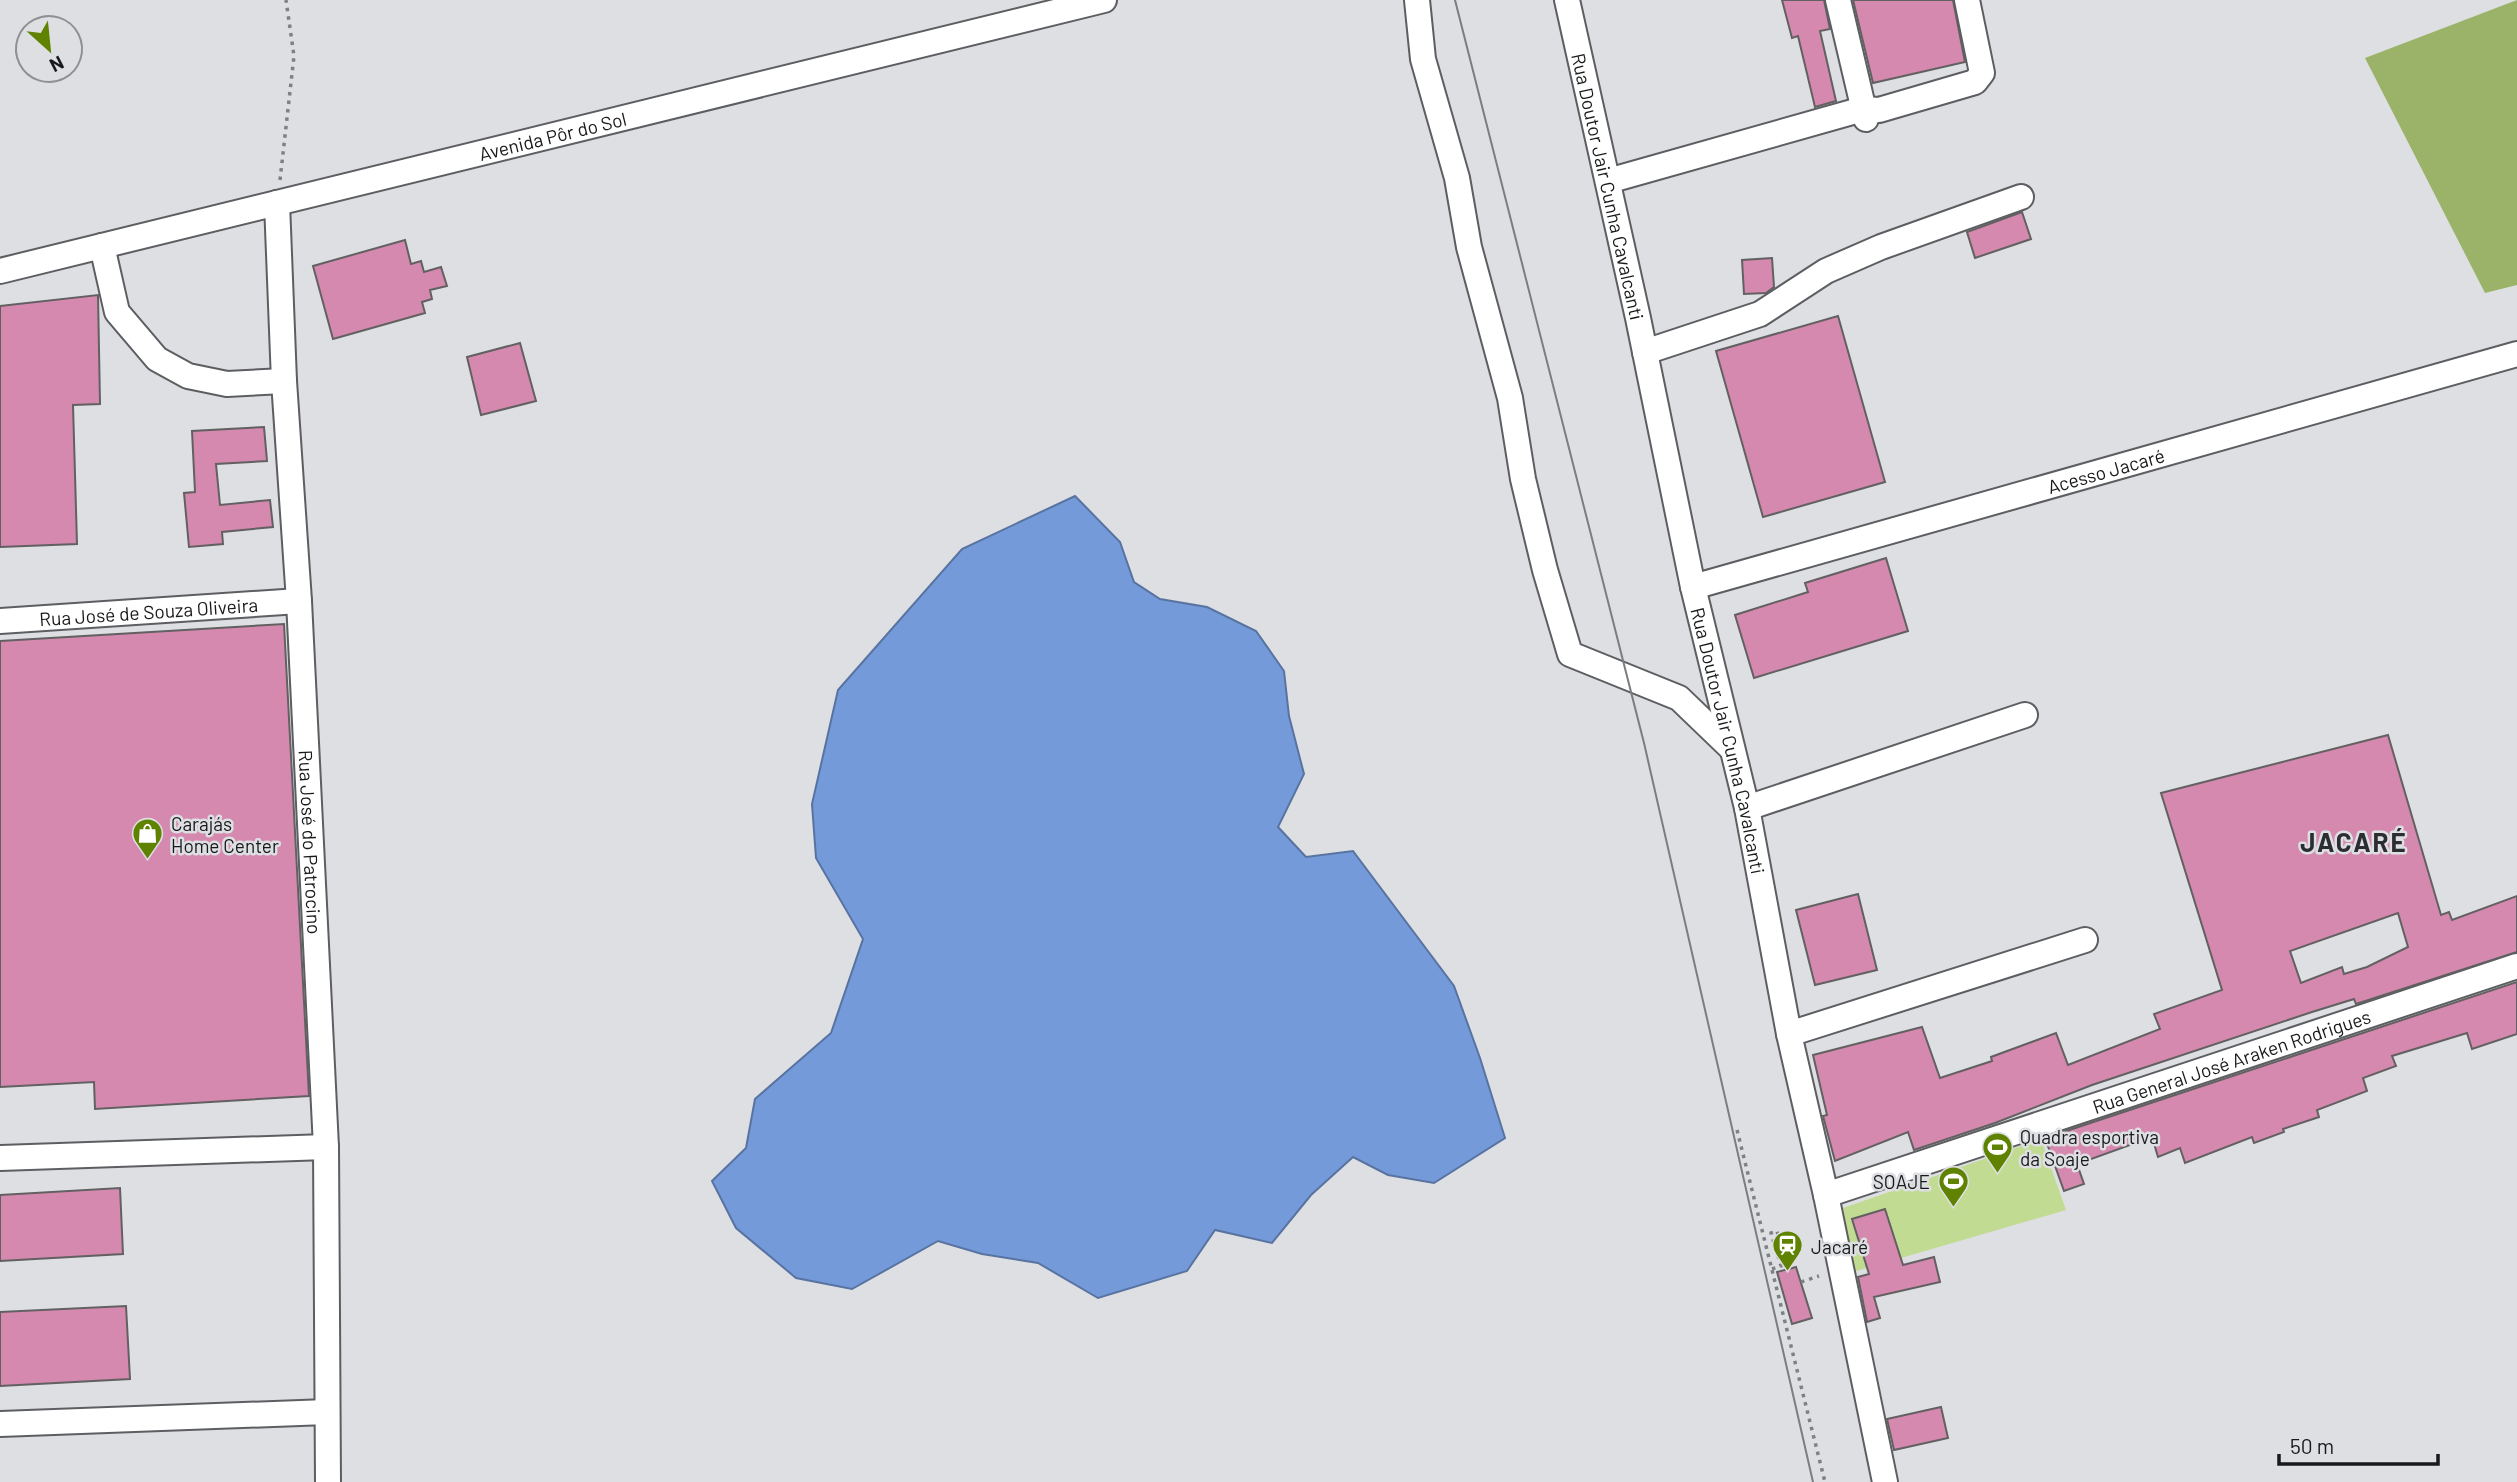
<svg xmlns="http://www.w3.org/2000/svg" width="2517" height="1482" font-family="Barlow,sans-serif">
	<rect width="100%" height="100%" fill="#dddfe3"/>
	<path fill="#c2db92" d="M2041 1139 2066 1210 1853 1272 1843 1208Z"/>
	<path fill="#9ab369" d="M2517 0V285L2485 293 2365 58Z"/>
	<path fill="#749ada" stroke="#5873a0" stroke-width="2" d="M1075 496 1120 542 1134 582 1160 599 1207 607 1256 631 1284 671 1289 716 1304 774 1278 827 1306 857 1353 851 1454 986 1480 1058 1505 1138 1434 1183 1388 1175 1353 1157 1311 1195 1272 1243 1215 1230 1187 1271 1098 1298 1038 1263 982 1254 938 1241 852 1289 796 1278 736 1228 712 1181 746 1148 755 1099 831 1033 863 939 816 858 812 804 838 690 962 549Z"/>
	<g fill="#d589af" stroke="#636061" stroke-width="2" fill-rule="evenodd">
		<path d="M1782 0H1824L1830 29 1820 31 1836 101 1815 107 1798 36 1792 38Z"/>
		<path d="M1853 0H1953L1965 62 1873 83Z"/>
		<path d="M2022 212 2031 239 1975 258 1967 232Z"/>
		<path d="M405 240 411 264 421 261 424 272 441 267 447 286 430 290 432 299 422 302 425 313 333 339 313 266Z"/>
		<path d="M1772 258 1774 287 1766 293 1744 294 1742 260Z"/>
		<path d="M98 295 100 404 73 405 77 544 0 547V306Z"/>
		<path d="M1838 316 1885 482 1763 517 1716 351Z"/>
		<path d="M520 343 536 401 481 415 467 357Z"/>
		<path d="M264 427 267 461 216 464 220 505 270 500 273 527 222 532 223 544 189 547 184 493 195 492 192 431Z"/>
		<path d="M1886 558 1908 631 1754 678 1735 615 1808 592 1805 583Z"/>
		<path d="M284 624 309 1096 95 1109 94 1082 0 1087V641Z"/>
		<path d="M2388 735 2441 915 2449 912 2452 920 2517 896V952L2356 1004 2354 999 2312 1012 2092 1085 1995 1123 1914 1150 1908 1132 1835 1161 1823 1116 1827 1115 1813 1055 1922 1027 1940 1078 1992 1061 1991 1057 2056 1033 2068 1065 2160 1029 2154 1014 2222 990 2161 793ZM2398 913 2408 947 2367 967 2344 974 2342 967 2301 983 2290 951Z"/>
		<path d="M1858 894 1877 970 1815 985 1796 910Z"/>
		<path d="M2517 982V1034L2472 1049 2467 1033 2392 1056 2396 1066 2363 1078 2367 1091 2317 1110 2319 1117 2283 1129 2284 1132 2254 1143 2252 1137 2185 1163 2180 1148 2158 1157 2152 1137 2077 1164 2084 1184 2064 1191 2045 1138Z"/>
		<path d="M120 1188 123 1254 0 1261V1195Z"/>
		<path d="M1885 1209 1903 1265 1934 1257 1940 1282 1874 1297 1880 1318 1867 1322 1858 1277 1869 1274 1852 1219Z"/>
		<path d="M1796 1267 1812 1318 1792 1324 1777 1272Z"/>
		<path d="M126 1306 130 1379 0 1386V1312Z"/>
		<path d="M1941 1407 1948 1438 1894 1450 1887 1419Z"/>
	</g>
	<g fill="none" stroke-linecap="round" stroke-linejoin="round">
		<defs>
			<g id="minor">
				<path d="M1417 0 1423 59 1457 178 1469 247 1510 398 1523 479 1545 570 1570 654 1679 698 1731 748"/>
				<path id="s1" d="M1567 0 1638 318 1693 587 1747 808 1789 1034 1826 1195 1885 1482"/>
				<path d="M1838 0 1866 119"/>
				<path d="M1608 181 1863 109 1879 110 1975 82 1982 73 1967 0"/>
				<path id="s2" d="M277 203 284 381 299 601 326 1147 328 1482"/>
				<path d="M102 246 117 312 157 359 188 376 227 384 284 381"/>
				<path id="s3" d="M0 271 1104 0"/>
				<path d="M1645 352 1760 314 1826 271 1881 247 2021 197"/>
				<path id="s4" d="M1693 587 2517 354"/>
				<path id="s5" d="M0 621 299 601"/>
				<path d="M1747 808 2025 715"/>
				<path d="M1789 1034 2085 940"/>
				<path d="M0 1158 326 1147"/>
				<path id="s6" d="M1826 1195 2517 966"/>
				<path d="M0 1424 327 1412"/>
			</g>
		</defs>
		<use href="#minor" stroke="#5c5e61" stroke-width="28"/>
		<g stroke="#7f8083" stroke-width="3.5" stroke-dasharray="3.5 5" stroke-linecap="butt">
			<path d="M280 180 294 56 286 0"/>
			<path d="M1737 1130 1825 1482"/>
			<path d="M1772 1269 1781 1266 1771 1233 1777 1231 1788 1269"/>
			<path d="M1801 1282 1819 1276"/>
		</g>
		<use href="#minor" stroke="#fff" stroke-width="24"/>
		<path stroke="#7b7d7f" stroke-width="2" d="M1455 0 1644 743 1813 1482"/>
	</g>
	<defs>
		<symbol id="shop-pin" viewBox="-11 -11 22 30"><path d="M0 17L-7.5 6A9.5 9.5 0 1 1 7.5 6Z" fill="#5f8200" stroke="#dddfe3"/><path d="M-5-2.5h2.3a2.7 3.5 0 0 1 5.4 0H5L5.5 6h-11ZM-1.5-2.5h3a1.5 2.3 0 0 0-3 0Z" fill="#fff"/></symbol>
		<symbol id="stadium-pin" viewBox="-11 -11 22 30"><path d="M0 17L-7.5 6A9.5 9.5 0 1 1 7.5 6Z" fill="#5f8200" stroke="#dddfe3"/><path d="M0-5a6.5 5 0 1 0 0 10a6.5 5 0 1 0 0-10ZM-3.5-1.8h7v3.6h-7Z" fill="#fff"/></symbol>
		<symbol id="station-pin" viewBox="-11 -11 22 30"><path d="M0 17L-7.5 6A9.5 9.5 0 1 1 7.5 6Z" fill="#5f8200" stroke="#dddfe3"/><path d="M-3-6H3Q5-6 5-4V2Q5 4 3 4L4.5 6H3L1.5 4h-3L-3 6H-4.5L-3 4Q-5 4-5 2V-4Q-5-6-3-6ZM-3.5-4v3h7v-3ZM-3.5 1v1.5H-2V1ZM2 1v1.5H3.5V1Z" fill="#fff"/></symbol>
	</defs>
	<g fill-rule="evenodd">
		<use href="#shop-pin" x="130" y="816" width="35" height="47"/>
		<use href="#stadium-pin" x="1980" y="1130" width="35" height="47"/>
		<use href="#stadium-pin" x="1936" y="1164" width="35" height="47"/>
		<use href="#station-pin" x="1770" y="1228" width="35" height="47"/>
	</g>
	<g text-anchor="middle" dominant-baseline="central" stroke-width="5" stroke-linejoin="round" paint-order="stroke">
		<g font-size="19" fill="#18191a" stroke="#dddfe3">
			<text stroke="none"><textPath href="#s3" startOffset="569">Avenida Pôr do Sol</textPath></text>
			<text stroke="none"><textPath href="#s1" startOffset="191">Rua Doutor Jair Cunha Cavalcanti</textPath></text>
			<text stroke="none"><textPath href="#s4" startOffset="429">Acesso Jacaré</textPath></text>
			<text stroke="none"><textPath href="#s5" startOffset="149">Rua José de Souza Oliveira</textPath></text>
			<text stroke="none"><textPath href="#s1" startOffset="758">Rua Doutor Jair Cunha Cavalcanti</textPath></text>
			<text stroke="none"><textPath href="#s2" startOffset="640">Rua José do Patrocino</textPath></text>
			<text stroke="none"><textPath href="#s6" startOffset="427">Rua General José Araken Rodrigues</textPath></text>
		</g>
		<g font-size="19" fill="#18191a" stroke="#dddfe3" text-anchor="start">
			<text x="171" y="823">Carajás<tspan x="171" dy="22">Home Center</tspan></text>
			<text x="2020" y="1136">Quadra esportiva<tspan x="2020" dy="22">da Soaje</tspan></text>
			<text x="1930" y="1181" text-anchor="end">SOAJE</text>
			<text x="1811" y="1246">Jacaré</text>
		</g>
		<g font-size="26" font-weight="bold" letter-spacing="2" fill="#2c2d30" stroke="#dddfe3">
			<text x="2354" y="841">JACARÉ</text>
		</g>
	</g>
	<g transform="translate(49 49) rotate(153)"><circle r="33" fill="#dddfe3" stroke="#8e9093" stroke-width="2"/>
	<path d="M0-5L12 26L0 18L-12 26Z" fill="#5f8200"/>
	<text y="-10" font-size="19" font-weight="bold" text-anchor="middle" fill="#18191a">N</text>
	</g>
	<path d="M2279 1454v10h159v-10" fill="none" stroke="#18191a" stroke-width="3.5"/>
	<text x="2290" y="1454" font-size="21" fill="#18191a" stroke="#dddfe3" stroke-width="5" paint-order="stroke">50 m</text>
</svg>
